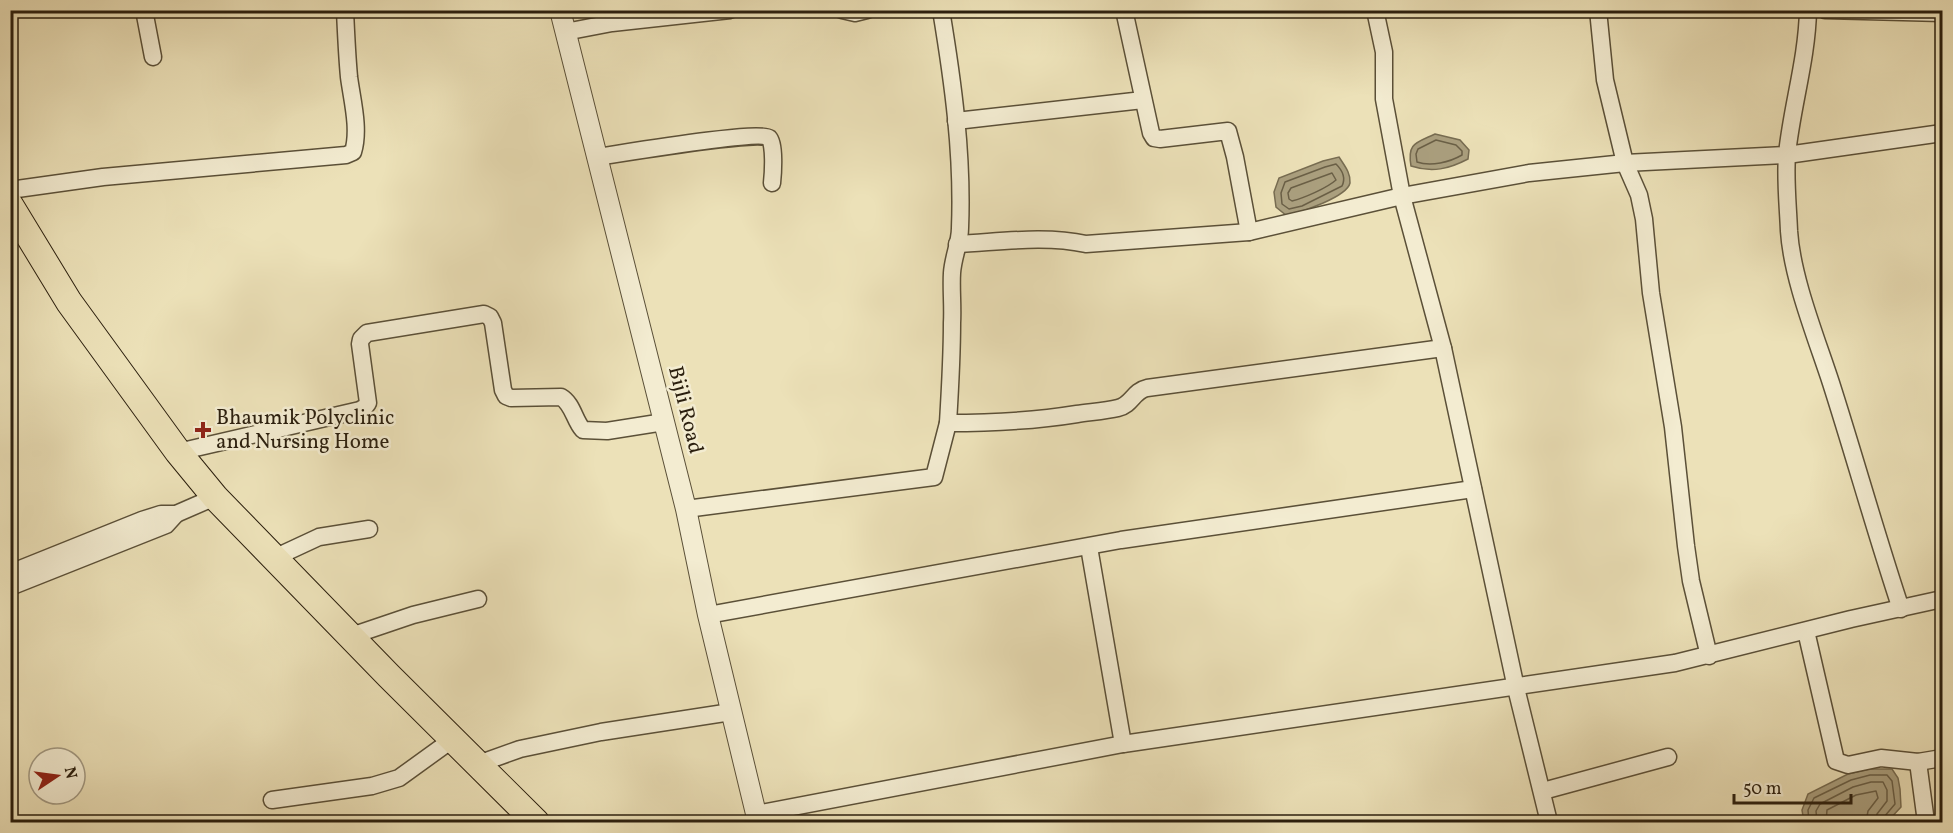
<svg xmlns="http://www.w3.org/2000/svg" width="1953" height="833" font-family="Vollkorn,serif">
	<rect width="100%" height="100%" fill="#ece1b8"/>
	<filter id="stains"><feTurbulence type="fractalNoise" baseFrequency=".00333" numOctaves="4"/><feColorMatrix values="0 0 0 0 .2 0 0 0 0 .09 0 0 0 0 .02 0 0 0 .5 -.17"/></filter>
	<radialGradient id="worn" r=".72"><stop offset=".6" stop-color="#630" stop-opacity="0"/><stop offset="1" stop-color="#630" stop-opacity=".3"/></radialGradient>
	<g fill="#aa9f7e" stroke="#776c51" stroke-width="1.5">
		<path d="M1435 134 1460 140 1469 150 1468 159C1449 169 1432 173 1411 166 1407 143 1416 143 1435 134Z"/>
		<path d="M1339 157C1344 165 1351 173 1350 183 1347 197 1301 212 1287 216L1276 207 1274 192 1279 178 1323 161Z"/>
		<path d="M1869 769H1892L1898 778 1900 789 1901 807 1887 822H1804L1802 810 1808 794 1848 774Z"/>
	</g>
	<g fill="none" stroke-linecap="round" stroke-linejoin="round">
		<g stroke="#6a5f46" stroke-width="1.5">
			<path d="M1436 140 1456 145 1462 151V155C1450 162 1431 167 1417 162L1416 154 1418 149Z"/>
			<path d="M1336 164C1342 170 1346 178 1342 186L1302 206 1289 209 1282 204 1281 193 1285 182 1325 167Z"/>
			<path d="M1332 173 1336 180C1327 188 1304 198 1292 201L1289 199 1288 193 1291 188Z"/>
			<path d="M1809 822 1808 810 1814 798 1851 780 1870 775H1887L1892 781 1895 804 1884 817 1882 822"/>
			<path d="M1817 822 1816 811 1820 804 1853 787 1871 782H1883L1887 790V801L1877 814 1875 822"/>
			<path d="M1826 822 1827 810 1856 795 1876 791 1878 798 1868 811 1866 822"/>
		</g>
		<defs>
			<g id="minor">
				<path d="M144 10 153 57"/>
				<path d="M842 10 855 13 867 10"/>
				<path d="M941 10C953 82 963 155 960 228 960 243 953 257 952 273 951 289 953 306 952 323 952 356 950 390 948 423 991 423 1034 421 1077 414 1090 412 1105 411 1118 408 1132 405 1133 391 1147 388L1443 348"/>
				<path d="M1124 10 1151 133 1154 138 1160 139 1228 131 1235 157 1249 232"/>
				<path d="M1375 10 1384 52V99L1402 196 1443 348 1516 688 1549 822"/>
				<path d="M1598 10 1605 80 1625 163 1639 195 1644 219 1651 293 1673 427 1686 546 1691 581 1709 656"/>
				<path d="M1808 10C1807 59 1792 106 1787 154 1785 179 1788 206 1789 231 1792 278 1816 337 1831 383 1855 458 1876 534 1901 609"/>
				<path d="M1825 10 1942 13"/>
				<path d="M565 32 612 23 730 10"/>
				<path d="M956 121 1143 100"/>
				<path d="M596 157C618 154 759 130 769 138 775 144 773 174 772 183"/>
				<path d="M10 190 103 177 346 155 353 152C360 129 352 100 349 77 347 55 346 33 345 10"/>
				<path d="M957 244C1000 242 1045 235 1086 244L1249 232 1402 196 1529 173 1625 163 1787 155 1942 133"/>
				<path d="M178 452 360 410 365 407 368 403 360 344 361 339 367 333 484 314 490 317 493 323 503 390 506 396 511 398 561 397C573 404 574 420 583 430L607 431 664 422"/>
				<path d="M686 509 934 477 948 423"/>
				<path d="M1089 547 1123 744"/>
				<path d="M276 557 319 537 369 529"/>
				<path d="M10 573 142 520 161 514H176L215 497"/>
				<path d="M10 587 166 525 176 514"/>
				<path d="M708 615 1121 540 1473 489"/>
				<path d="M1806 631 1836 761 1848 765 1881 758 1918 762"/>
				<path d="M351 636 413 615 478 599"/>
				<path d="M478 764 520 749 601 732 731 712"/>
				<path d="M1543 791 1668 757"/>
				<path d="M272 800 372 786 399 778 453 739"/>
				<path d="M756 814 1123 744 1675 663 1851 619 1942 599"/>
				<path d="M1926 822 1918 762 1942 758"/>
			</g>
			<path id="tertiary" d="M560 10 686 509 708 615 758 822"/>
			<path id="primary" d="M10 205 69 302 178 452 215 497 389 676 536 822"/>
		</defs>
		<use href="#minor" stroke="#5b5038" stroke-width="19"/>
		<use href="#tertiary" stroke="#5b5038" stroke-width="22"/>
		<use href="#primary" stroke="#2b1f0e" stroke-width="28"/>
		<use href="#minor" stroke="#f3ecd1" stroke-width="16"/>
		<use href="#tertiary" stroke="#f3ecd1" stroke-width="20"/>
		<use href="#primary" stroke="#ece1b8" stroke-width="26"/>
	</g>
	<path fill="#8f2418" stroke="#f3ecd1" stroke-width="2" d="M200 421h6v6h6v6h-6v6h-6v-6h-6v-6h6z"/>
	<g text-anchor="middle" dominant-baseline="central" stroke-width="5" stroke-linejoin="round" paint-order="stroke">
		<g font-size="21" fill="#2b1f0e" stroke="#f3ecd1">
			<text transform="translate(685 410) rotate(76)">Bijli Road</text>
		</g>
		<g font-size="21" fill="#2b1f0e" stroke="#f3ecd1" text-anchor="start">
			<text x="216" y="418">Bhaumik Polyclinic<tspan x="216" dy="24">and Nursing Home</tspan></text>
		</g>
	</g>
	<rect width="1953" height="833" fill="none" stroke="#ece1b8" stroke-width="36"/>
	<rect x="12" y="12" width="1929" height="809" fill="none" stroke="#2b1f0e" stroke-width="3"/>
	<rect x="18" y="18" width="1917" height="797" fill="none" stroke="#2b1f0e" stroke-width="1.5"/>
	<g transform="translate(57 776) rotate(77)"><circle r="28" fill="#f3ecd1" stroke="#a39a83" stroke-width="1.5"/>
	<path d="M0-4.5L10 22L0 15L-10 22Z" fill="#8f2418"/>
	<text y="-9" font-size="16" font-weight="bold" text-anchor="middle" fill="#2b1f0e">N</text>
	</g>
	<path d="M1734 794v9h117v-9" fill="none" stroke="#2b1f0e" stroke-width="3"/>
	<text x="1743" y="794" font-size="18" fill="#2b1f0e" stroke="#f3ecd1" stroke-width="4.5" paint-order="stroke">50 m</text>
	<rect width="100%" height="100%" filter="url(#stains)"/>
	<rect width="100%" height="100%" fill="url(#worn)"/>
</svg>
